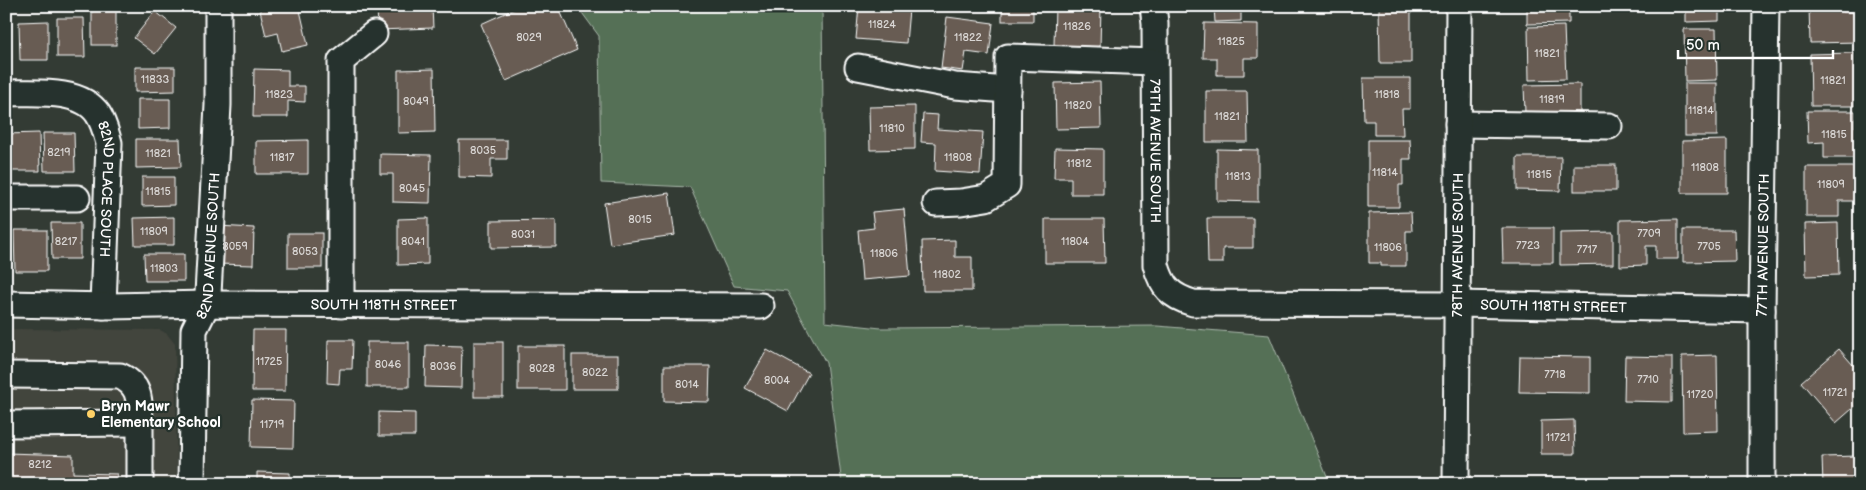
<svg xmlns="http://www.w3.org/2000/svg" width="1866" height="490" font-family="'Balsamiq Sans',sans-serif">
	<rect width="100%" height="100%" fill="#333b34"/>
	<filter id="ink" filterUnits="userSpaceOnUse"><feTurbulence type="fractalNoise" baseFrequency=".02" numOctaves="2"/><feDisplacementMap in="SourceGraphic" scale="10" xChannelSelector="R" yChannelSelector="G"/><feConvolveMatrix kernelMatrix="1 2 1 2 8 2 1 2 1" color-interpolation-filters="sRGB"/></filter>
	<g filter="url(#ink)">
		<path fill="#43453d" d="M6 329 160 330 167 334 175 344 177 484H6Z"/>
		<path fill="#557057" stroke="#aab8ab" d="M577 6H822L825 322 881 328 1157 326 1269 335 1330 484H842L826 363 787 291 734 286 690 187 601 183 599 36Z"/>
		<g fill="#675c52" stroke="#fff">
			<path d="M259 6H299L308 45 282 51 278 33 266 36Z"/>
			<path d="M377 6H432L433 28 378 30Z"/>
			<path d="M521 6H558L577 50 506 81 481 24Z"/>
			<path d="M859 6 909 9 906 43 856 39Z"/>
			<rect x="1002" y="6" width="31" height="15"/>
			<path d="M1055 6H1101L1100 47 1054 46Z"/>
			<path d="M1214 6H1241V21L1215 22Z"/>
			<path d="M1379 6H1411V63H1380Z"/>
			<path d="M1527 6H1569V23L1527 24Z"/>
			<path d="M1686 6H1719V21L1686 22Z"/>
			<path d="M1809 6H1843V12H1860V42L1810 43Z"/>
			<rect x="92" y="10" width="24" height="35"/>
			<path d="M155 11 176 28 155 54 134 38Z"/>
			<path d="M947 17 993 23 989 55 966 52 963 71 941 68Z"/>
			<path d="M57 18H84L85 57H57Z"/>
			<path d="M10 19 11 58H6V20Z"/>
			<path d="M48 21V60H20L19 22Z"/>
			<path d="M1204 23 1258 24V58H1244V75H1217V58H1203Z"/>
			<path d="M1564 26 1566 79 1529 80 1528 27Z"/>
			<path d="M1684 29H1716L1717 80 1685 81Z"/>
			<path d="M1855 53V106H1811L1810 54Z"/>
			<path d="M135 67H175V91L135 92Z"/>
			<path d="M254 69 288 70V86H305V102L288 101V117H253Z"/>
			<path d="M434 69 435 132 398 133V70Z"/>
			<path d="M1363 78H1410V109H1402L1403 135H1374V121H1364Z"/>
			<path d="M1100 82 1101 128 1056 129 1055 83Z"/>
			<rect x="1685" y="83" width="32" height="53"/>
			<path d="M1580 84V113H1525L1524 85Z"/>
			<path d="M1206 91H1247L1248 142H1206Z"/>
			<path d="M138 99H170V128L138 129Z"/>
			<path d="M915 106V149L870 150 869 107Z"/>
			<path d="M1807 111H1855V127H1860V158H1824V142L1808 143Z"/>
			<path d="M923 114 938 115 937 129 983 132 980 174 935 171 936 143 921 142Z"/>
			<path d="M39 133 40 171H6V134Z"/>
			<path d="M43 133H74L75 171H44Z"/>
			<path d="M136 139H180L181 167 136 168Z"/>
			<path d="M308 140V174H256V141Z"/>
			<path d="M459 140H507V159H491V178L459 177Z"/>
			<path d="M1368 140H1410L1411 159H1403V185H1399V207H1368Z"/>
			<path d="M1727 140V193H1682V141Z"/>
			<path d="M1055 148 1103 149V194H1071V178H1054Z"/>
			<path d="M1217 149 1258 150V202L1217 201Z"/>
			<path d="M380 154 431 155 430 203 393 202V174H380Z"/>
			<path d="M1517 157H1561L1560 191 1517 190Z"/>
			<rect x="1574" y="165" width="42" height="26"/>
			<path d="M1806 167H1855V201H1839V217H1806Z"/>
			<path d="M142 177H174V205L142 206Z"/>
			<path d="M669 193 675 235 610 244 604 203Z"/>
			<path d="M904 209 910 276 862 280 858 230 874 228 872 212Z"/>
			<path d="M1411 212 1412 231H1406V266H1381V263H1369V213Z"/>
			<path d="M174 217V245H135L134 218Z"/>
			<path d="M428 218V264L398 265V219Z"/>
			<path d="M1207 218H1253V248H1223V263H1208Z"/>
			<path d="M1045 219H1104L1105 263H1045Z"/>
			<path d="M1678 219V259H1656V246H1646V265L1620 266V220Z"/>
			<path d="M556 220V247L491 248V221Z"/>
			<path d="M51 223H80V259H52Z"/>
			<path d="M1838 223 1839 275 1806 276 1805 224Z"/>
			<path d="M218 226 254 228 253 265 217 264Z"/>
			<path d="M1502 228H1553V263H1503Z"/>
			<path d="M14 230H47V271H15Z"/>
			<path d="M1683 230H1734L1735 261 1683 262Z"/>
			<path d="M1613 232V264L1560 265V233Z"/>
			<rect x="288" y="233" width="34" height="35"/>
			<path d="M955 240V257H972V291H923L922 241Z"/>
			<path d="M144 254H184V281H145Z"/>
			<path d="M253 330H286L285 391H252Z"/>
			<path d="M328 340H353L352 369H340L339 384 327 383Z"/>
			<rect x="367" y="342" width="42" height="45"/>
			<rect x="474" y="342" width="29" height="55"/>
			<path d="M426 345 462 346 461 388 425 387Z"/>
			<rect x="518" y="346" width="47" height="44"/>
			<path d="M1839 349 1860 373V402L1836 423 1801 382Z"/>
			<path d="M767 350 809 373 788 411 745 388Z"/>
			<rect x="572" y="355" width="46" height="34"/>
			<path d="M1717 355 1718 431 1683 432 1682 356Z"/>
			<path d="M1520 356 1590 357V393L1519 392Z"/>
			<path d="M1625 356 1672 357V402L1624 401Z"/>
			<path d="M664 366H710L709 402 664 401Z"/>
			<path d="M252 400 294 401 293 448 251 447Z"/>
			<path d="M379 412 415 413V436H379Z"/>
			<path d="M1574 420 1575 454H1541V421Z"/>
			<path d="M6 453 73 455V473L117 474 116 484H6Z"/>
			<path d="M1858 456V484H1823L1822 457Z"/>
			<path d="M257 472 290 473V484H257Z"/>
			<rect x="590" y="478" width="18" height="6"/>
			<rect x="301" y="480" width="35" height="4"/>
			<path d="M455 480V484H403V481Z"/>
		</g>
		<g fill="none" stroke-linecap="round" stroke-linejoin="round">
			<defs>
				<g id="minor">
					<path id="s1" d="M1153 6 1155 23 1156 265C1162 287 1170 296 1193 303L1457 304 1762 310"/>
					<path d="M858 67 955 86 1008 90"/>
					<path id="s2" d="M6 93C34 93 81 88 98 114 104 123 106 133 109 143L103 306"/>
					<path d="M1458 124 1609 126"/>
					<path d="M6 198H77"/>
					<path d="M936 203 961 202 986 198 1007 185 1008 57 1155 62"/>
					<path id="s3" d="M6 304 111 306 207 304 761 306"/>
					<path d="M341 305V61L374 34"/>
					<path d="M6 375 120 376C142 386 139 402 140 423L6 424"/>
					<path d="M140 423V484"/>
					<path id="s4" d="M192 484 194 330 207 304 208 294 218 105V6"/>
					<path id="s5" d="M1456 484 1459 6"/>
					<path id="s6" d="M1762 484V310L1766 6"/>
				</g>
			</defs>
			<use href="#minor" stroke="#fff" stroke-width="29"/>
			<use href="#minor" stroke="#26332d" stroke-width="25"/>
		</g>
	</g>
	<circle fill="#ffd166" stroke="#26332d" stroke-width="2" cx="91" cy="414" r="5"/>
	<g text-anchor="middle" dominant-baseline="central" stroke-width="4.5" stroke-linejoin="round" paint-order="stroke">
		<g font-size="11" fill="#d9d6d4">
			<text x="882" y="24">11824</text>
			<text x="1077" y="26">11826</text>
			<text x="529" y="37">8029</text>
			<text x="968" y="37">11822</text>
			<text x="1231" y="41">11825</text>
			<text x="1547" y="53">11821</text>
			<text x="155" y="79">11833</text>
			<text x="1833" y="80">11821</text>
			<text x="279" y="94">11823</text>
			<text x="1387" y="94">11818</text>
			<text x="1552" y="99">11819</text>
			<text x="416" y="101">8049</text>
			<text x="1078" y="105">11820</text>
			<text x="1701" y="110">11814</text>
			<text x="1227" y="116">11821</text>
			<text x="892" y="128">11810</text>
			<text x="1834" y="134">11815</text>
			<text x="483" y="150">8035</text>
			<text x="59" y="152">8219</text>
			<text x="158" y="153">11821</text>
			<text x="282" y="157">11817</text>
			<text x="958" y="157">11808</text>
			<text x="1079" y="163">11812</text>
			<text x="1705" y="167">11808</text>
			<text x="1385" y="172">11814</text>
			<text x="1539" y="174">11815</text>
			<text x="1238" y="176">11813</text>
			<text x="1831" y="184">11809</text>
			<text x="412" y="188">8045</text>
			<text x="158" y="191">11815</text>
			<text x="640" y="219">8015</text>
			<text x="154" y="231">11809</text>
			<text x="1649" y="233">7709</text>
			<text x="523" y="234">8031</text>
			<text x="66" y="241">8217</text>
			<text x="413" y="241">8041</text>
			<text x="1075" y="241">11804</text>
			<text x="1528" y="245">7723</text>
			<text x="235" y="246">8059</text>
			<text x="1709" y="246">7705</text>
			<text x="1388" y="247">11806</text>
			<text x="1587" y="249">7717</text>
			<text x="305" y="251">8053</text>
			<text x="884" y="253">11806</text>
			<text x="164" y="268">11803</text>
			<text x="947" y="274">11802</text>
			<text x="269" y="361">11725</text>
			<text x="388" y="364">8046</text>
			<text x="443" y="366">8036</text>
			<text x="542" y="368">8028</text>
			<text x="595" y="372">8022</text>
			<text x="1555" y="374">7718</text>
			<text x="1648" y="379">7710</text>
			<text x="777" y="380">8004</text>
			<text x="687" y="384">8014</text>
			<text x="1835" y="392">11721</text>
			<text x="1700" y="394">11720</text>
			<text x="272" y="424">11719</text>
			<text x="1558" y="437">11721</text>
			<text x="40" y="464">8212</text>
		</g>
		<g font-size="14" fill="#fff" stroke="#26332d">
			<text stroke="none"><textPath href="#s1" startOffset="145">79TH AVENUE SOUTH</textPath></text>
			<text stroke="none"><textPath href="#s2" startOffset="175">82ND PLACE SOUTH</textPath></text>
			<text stroke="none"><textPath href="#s4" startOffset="241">82ND AVENUE SOUTH</textPath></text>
			<text stroke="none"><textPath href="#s5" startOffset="239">78TH AVENUE SOUTH</textPath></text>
			<text stroke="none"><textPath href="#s6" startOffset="239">77TH AVENUE SOUTH</textPath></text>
			<text stroke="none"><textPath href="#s3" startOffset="378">SOUTH 118TH STREET</textPath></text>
			<text stroke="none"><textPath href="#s1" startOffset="676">SOUTH 118TH STREET</textPath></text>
		</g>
		<g font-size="14" font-weight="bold" fill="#fff" stroke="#26332d" text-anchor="start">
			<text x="101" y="406">Bryn Mawr<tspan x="101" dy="16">Elementary School</tspan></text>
		</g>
	</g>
	<rect width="1866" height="490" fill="none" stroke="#26332d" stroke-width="25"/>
	<rect x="12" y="12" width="1841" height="465" fill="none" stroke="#fff" stroke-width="2" filter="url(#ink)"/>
	<path d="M1678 50v8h155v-8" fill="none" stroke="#ffffff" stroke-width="2.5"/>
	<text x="1686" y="50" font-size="15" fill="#ffffff" stroke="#26332d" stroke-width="4" paint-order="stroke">50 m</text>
</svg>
